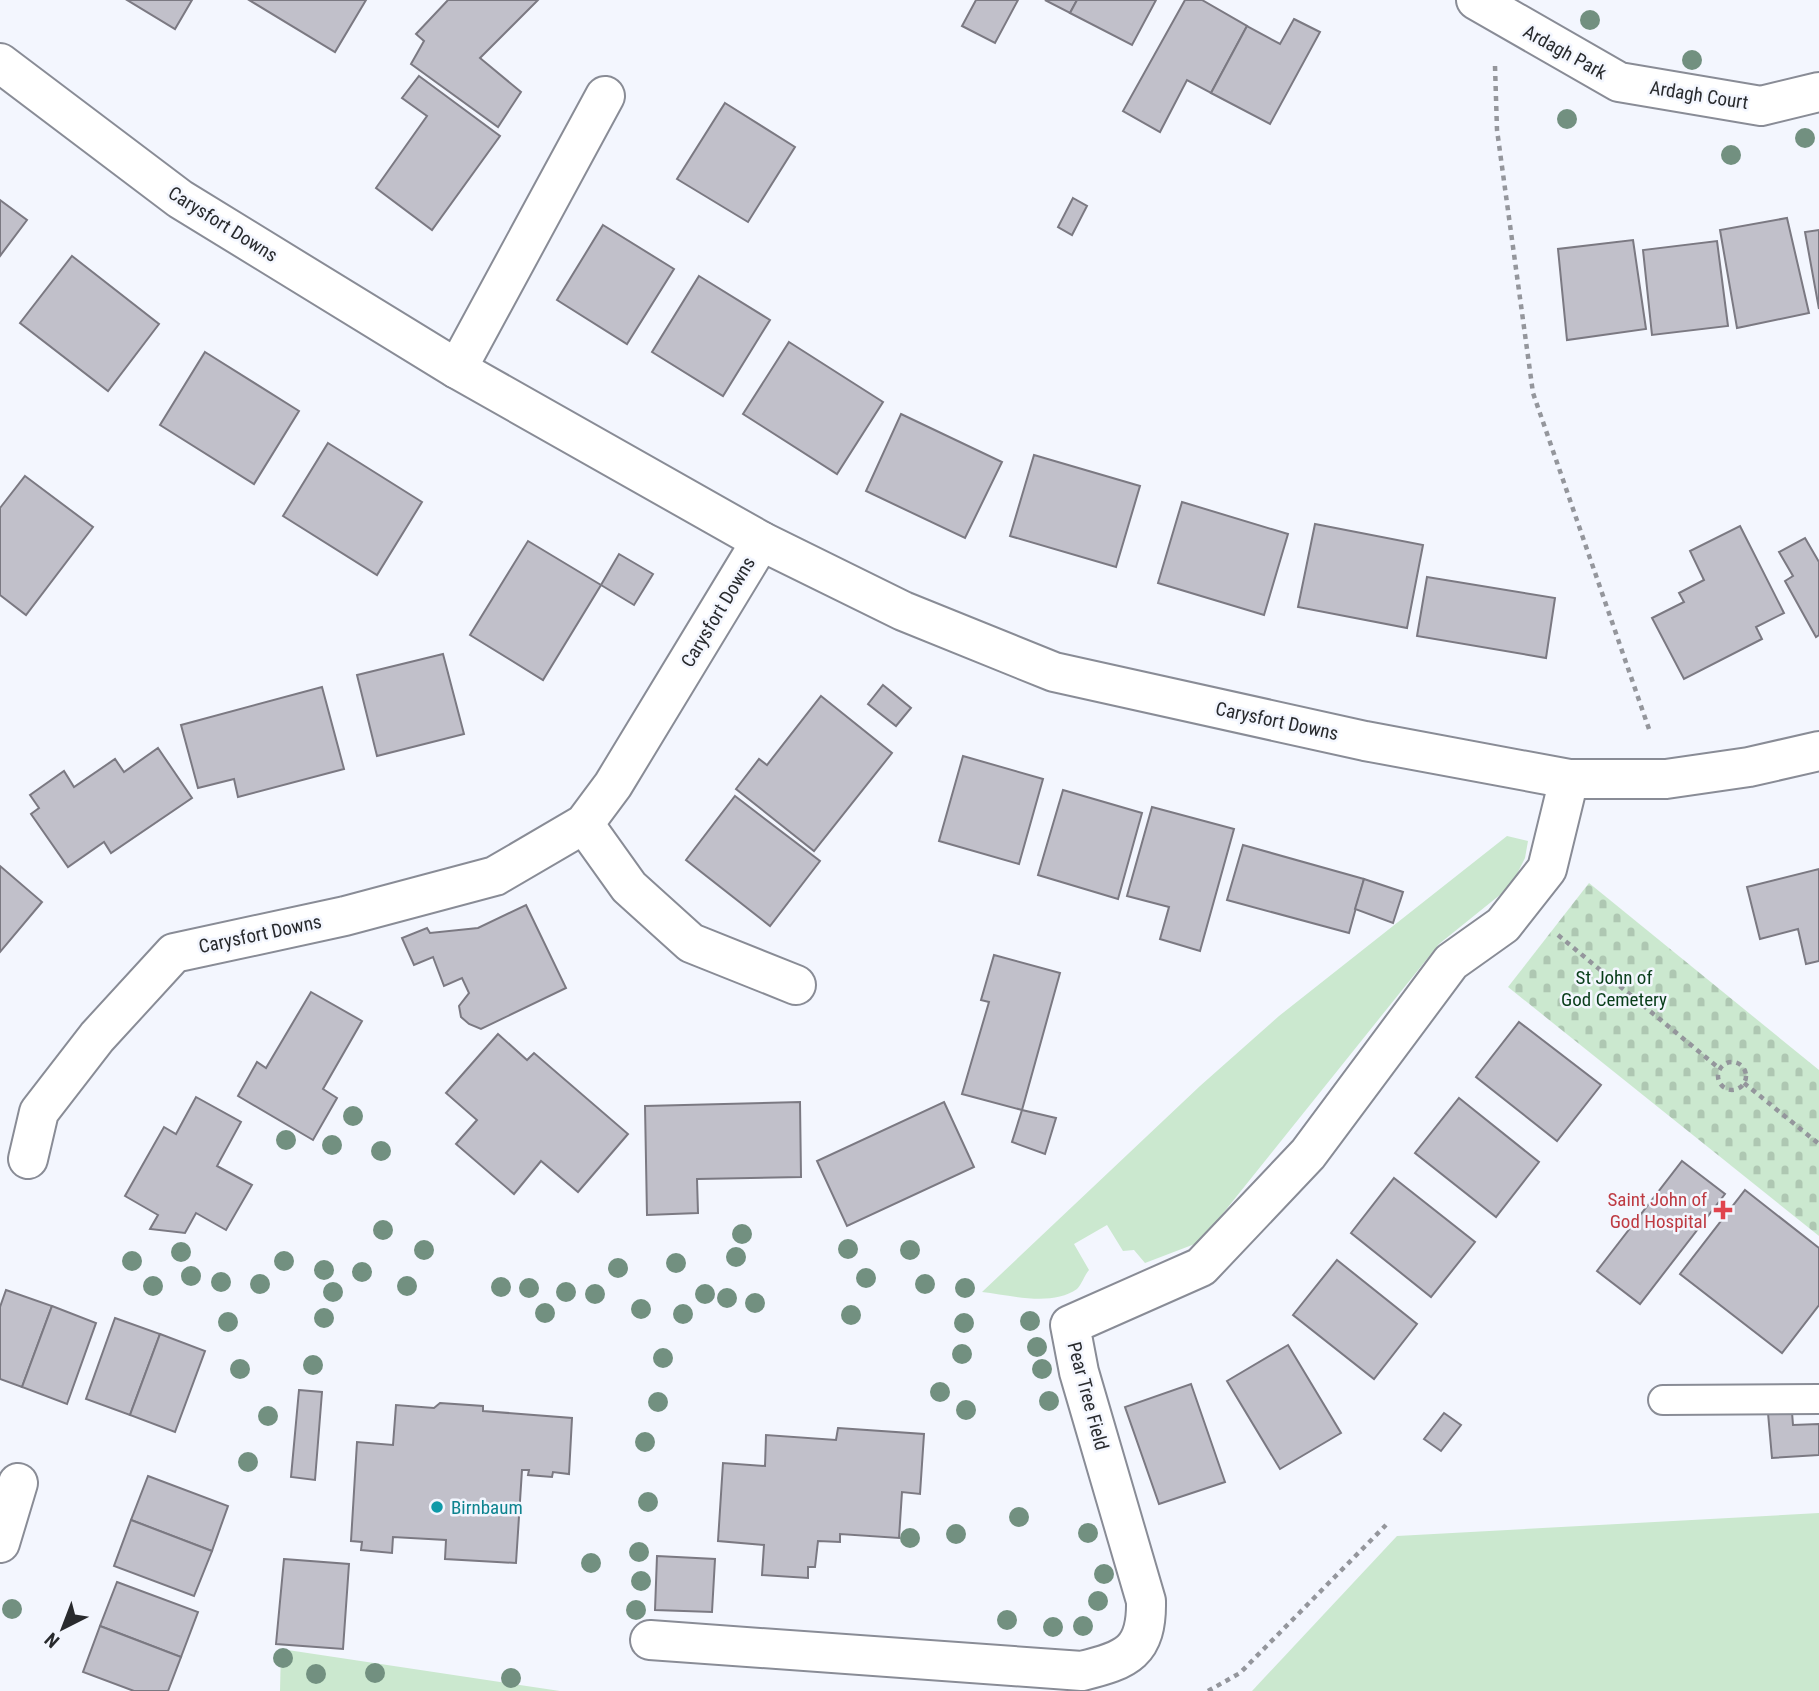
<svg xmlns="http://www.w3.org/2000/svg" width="1819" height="1691" font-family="'Roboto Condensed',sans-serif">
	<defs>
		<pattern id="cemetery-stones" width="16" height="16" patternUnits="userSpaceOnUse" patternTransform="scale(1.75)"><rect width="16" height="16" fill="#cbe8cf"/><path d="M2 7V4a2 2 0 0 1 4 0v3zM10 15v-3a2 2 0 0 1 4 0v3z" fill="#aec7b2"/></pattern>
	</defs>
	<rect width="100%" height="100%" fill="#f3f6fe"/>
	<g fill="#cbe8cf">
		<path d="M1507 836 1528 841 1525 858 1511 886 1439 944 1200 1242 1145 1263 1134 1250 1123 1251 1107 1225 1074 1244 1089 1270C1084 1276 1082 1284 1077 1289 1052 1307 1010 1295 982 1292L1200 1086 1279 1016Z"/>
		<path d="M1819 1513V1691H1252L1397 1536Z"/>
		<path d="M281 1649 560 1691H280Z"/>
	</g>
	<path fill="url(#cemetery-stones)" d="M1589 883 1819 1070V1236L1508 987Z"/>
	<g fill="#c1c0ca" stroke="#7b7982" stroke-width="2">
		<path d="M127 0H192L175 29Z"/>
		<path d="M249 0H366L335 52Z"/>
		<path d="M448 0H538L480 58 521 92 498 127 411 64 424 41 416 34Z"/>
		<path d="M976 0H1018L995 43 962 26Z"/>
		<path d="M1045 0H1077L1070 13Z"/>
		<path d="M1077 0H1156L1132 45 1070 13Z"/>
		<path d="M1185 0H1202L1247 26 1211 93 1187 80 1160 132 1123 111Z"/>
		<path d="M1294 19 1320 32 1270 124 1211 93 1247 26 1280 44Z"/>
		<path d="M419 76 500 136 432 230 376 188 427 116 402 98Z"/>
		<path d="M725 103 795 147 748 222 677 179Z"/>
		<path d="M1073 198 1087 206 1072 235 1058 227Z"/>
		<path d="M0 200 27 220 0 256Z"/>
		<path d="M1787 218 1809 313 1737 328 1720 230Z"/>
		<path d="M603 225 674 269 627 344 557 300Z"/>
		<path d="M1819 230V309L1805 232Z"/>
		<path d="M1633 240 1646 329 1567 340 1558 249Z"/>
		<path d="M1717 241 1728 326 1652 335 1643 250Z"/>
		<path d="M72 256 159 324 108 391 20 323Z"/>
		<path d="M699 276 770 320 723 396 652 352Z"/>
		<path d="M789 342 883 402 837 474 743 414Z"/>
		<path d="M205 352 299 411 254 484 160 425Z"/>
		<path d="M901 414 1002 462 965 538 866 491Z"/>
		<path d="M328 443 422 502 377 575 283 516Z"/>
		<path d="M1034 455 1140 486 1116 567 1010 536Z"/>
		<path d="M25 476 93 527 26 615 0 595V508Z"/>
		<path d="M1182 502 1288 534 1264 615 1158 583Z"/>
		<path d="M1315 524 1423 545 1407 628 1298 607Z"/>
		<path d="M1740 526 1784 613 1756 627 1762 639 1684 679 1652 618 1684 602 1679 593 1704 580 1690 551Z"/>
		<path d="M1805 538 1819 562V635L1816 637 1785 581 1793 576 1779 552Z"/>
		<path d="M528 541 601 585 543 680 470 635Z"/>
		<path d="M619 554 653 574 634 605 601 585Z"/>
		<path d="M1427 577 1555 598 1546 658 1417 636Z"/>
		<path d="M443 654 464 734 377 756 357 675Z"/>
		<path d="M883 685 911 708 896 726 868 704Z"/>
		<path d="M322 687 344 769 238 797 234 779 198 788 181 725Z"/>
		<path d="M821 696 892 753 814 851 736 789 759 759 767 765Z"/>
		<path d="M158 748 192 798 111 853 104 842 68 867 31 814 39 808 30 795 64 771 74 787 115 759 124 772Z"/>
		<path d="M963 756 1043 779 1019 864 939 841Z"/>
		<path d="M1063 790 1142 813 1118 899 1038 875Z"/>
		<path d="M735 796 820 861 770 926 686 860Z"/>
		<path d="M1152 807 1234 829 1200 951 1160 939 1169 907 1127 896Z"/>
		<path d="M1243 845 1364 879 1349 933 1227 900Z"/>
		<path d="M0 866 42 902 0 952Z"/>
		<path d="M1819 869V961L1806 964 1798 929 1760 939 1747 887Z"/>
		<path d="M1364 879 1403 892 1393 923 1355 909Z"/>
		<path d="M526 905 566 988 481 1029 469 1024 461 1017 459 1006 469 993 462 978 444 986 433 957 414 965 402 938 427 928 430 933 478 928Z"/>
		<path d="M994 955 1060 973 1022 1110 962 1094 989 1002 981 1000Z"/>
		<path d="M311 992 362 1021 323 1089 337 1098 313 1140 238 1096 257 1062 266 1068Z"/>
		<path d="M1519 1022 1601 1085 1557 1141 1476 1077Z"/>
		<path d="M498 1034 527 1060 534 1053 628 1134 578 1192 541 1161 514 1194 456 1144 477 1120 446 1093Z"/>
		<path d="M196 1097 241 1122 217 1166 252 1185 226 1230 196 1213 185 1233 150 1229 158 1215 125 1196 164 1127 176 1134Z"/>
		<path d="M1459 1098 1539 1162 1496 1217 1415 1153Z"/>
		<path d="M800 1102 801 1177 697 1179 698 1213 647 1215 645 1106Z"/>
		<path d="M944 1102 974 1167 847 1226 817 1161Z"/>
		<path d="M1022 1110 1056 1118 1045 1154 1012 1142Z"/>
		<path d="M1682 1161 1725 1194 1640 1304 1597 1271Z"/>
		<path d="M1394 1178 1475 1242 1431 1297 1351 1233Z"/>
		<path d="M1745 1190 1819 1248V1305L1782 1353 1680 1274Z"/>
		<path d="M1337 1260 1417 1324 1374 1379 1293 1315Z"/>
		<path d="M6 1290 52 1306 22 1387 0 1379V1307Z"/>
		<path d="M52 1306 96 1323 67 1404 22 1387Z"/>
		<path d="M115 1318 160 1334 130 1415 86 1399Z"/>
		<path d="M160 1334 205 1351 175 1432 130 1415Z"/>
		<path d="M1288 1345 1341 1433 1280 1469 1227 1381Z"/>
		<path d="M1191 1384 1225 1482 1159 1504 1125 1407Z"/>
		<path d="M299 1390 322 1392 315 1480 291 1477Z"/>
		<path d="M440 1403 483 1406V1411L572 1418 569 1474 553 1472 552 1477 528 1475 529 1470H522L516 1563 445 1559 446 1540 393 1537 392 1553 361 1550 362 1542 351 1541 357 1442 393 1445 396 1405 434 1408Z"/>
		<path d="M1792 1412 1793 1425 1819 1424V1455L1772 1458 1768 1413Z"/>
		<path d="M1444 1413 1461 1425 1441 1451 1424 1439Z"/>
		<path d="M838 1428 924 1434 920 1494 902 1492 899 1538 840 1534V1542L818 1541 815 1567H808V1578L762 1575 764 1545 718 1541 723 1463 765 1466 766 1435 836 1440Z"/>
		<path d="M148 1476 228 1506 212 1551 131 1520Z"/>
		<path d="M131 1520 212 1551 194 1596 114 1566Z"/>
		<path d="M657 1556 715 1559 712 1612 655 1610Z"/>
		<path d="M284 1559 349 1564 343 1649 276 1644Z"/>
		<path d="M117 1582 198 1612 181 1657 100 1626Z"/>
		<path d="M100 1626 181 1657 168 1691H134L83 1672Z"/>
	</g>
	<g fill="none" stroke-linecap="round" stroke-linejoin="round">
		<defs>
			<path id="lane" d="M1663 1400 1819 1399"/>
			<g id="street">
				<path d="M1476 0 1619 82 1761 106 1819 92"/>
				<path d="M0 63 180 199 457 369 761 541 903 611 1054 672 1365 741 1569 779H1666L1749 767 1819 751"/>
				<path d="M457 369 605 96"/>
				<path d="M584 824 629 887 691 943 796 985"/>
				<path d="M28 1159 39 1112 97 1037 174 953 345 916 495 876 584 824 613 785 761 541"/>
				<path d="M0 1543 18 1483"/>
				<path d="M650 1640 1082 1671C1127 1660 1147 1652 1146 1601L1079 1372 1070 1325 1201 1267 1308 1154 1451 962 1503 925 1547 869 1569 779"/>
			</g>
		</defs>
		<use href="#lane" stroke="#898c96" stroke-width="32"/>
		<use href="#street" stroke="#898c96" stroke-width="42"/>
		<g stroke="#94969c" stroke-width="4.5" stroke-dasharray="5 5" stroke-linecap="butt">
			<path d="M1495 66 1497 130 1533 393 1650 732"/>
			<path d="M1558 935 1720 1069"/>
			<circle cx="1732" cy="1076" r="14"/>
			<path d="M1744 1083 1819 1144"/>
			<path d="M1208 1691 1240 1673 1386 1525"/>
		</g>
		<use href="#lane" stroke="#fff" stroke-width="28"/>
		<use href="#street" stroke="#fff" stroke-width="38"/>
	</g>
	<g fill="#729080">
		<circle cx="1590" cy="20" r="10"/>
		<circle cx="1692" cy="60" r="10"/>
		<circle cx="1567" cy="119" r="10"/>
		<circle cx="1805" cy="138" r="10"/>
		<circle cx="1731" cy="155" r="10"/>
		<circle cx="353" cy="1116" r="10"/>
		<circle cx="286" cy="1140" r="10"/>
		<circle cx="332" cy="1145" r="10"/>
		<circle cx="381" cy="1151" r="10"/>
		<circle cx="383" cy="1230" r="10"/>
		<circle cx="742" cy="1234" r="10"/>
		<circle cx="848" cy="1249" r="10"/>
		<circle cx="424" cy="1250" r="10"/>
		<circle cx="910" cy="1250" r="10"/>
		<circle cx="181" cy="1252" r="10"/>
		<circle cx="736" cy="1257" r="10"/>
		<circle cx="132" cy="1261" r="10"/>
		<circle cx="284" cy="1261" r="10"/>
		<circle cx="676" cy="1263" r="10"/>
		<circle cx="618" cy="1268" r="10"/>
		<circle cx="324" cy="1270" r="10"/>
		<circle cx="362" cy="1272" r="10"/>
		<circle cx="191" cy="1276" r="10"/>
		<circle cx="866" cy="1278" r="10"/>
		<circle cx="221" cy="1282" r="10"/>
		<circle cx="260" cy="1284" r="10"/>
		<circle cx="925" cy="1284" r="10"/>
		<circle cx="153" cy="1286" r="10"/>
		<circle cx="407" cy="1286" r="10"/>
		<circle cx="501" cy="1287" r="10"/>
		<circle cx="529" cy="1288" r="10"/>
		<circle cx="965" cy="1288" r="10"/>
		<circle cx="333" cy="1292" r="10"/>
		<circle cx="566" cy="1292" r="10"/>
		<circle cx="595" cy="1294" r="10"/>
		<circle cx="705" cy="1294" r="10"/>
		<circle cx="727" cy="1298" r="10"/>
		<circle cx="755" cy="1303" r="10"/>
		<circle cx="641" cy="1309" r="10"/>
		<circle cx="545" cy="1313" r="10"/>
		<circle cx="683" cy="1314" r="10"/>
		<circle cx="851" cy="1315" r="10"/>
		<circle cx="324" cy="1318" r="10"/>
		<circle cx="1030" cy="1321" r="10"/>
		<circle cx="228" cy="1322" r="10"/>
		<circle cx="964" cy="1323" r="10"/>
		<circle cx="1037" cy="1347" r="10"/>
		<circle cx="962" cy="1354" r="10"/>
		<circle cx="663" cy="1358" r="10"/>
		<circle cx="313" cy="1365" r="10"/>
		<circle cx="240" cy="1369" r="10"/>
		<circle cx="1042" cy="1369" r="10"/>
		<circle cx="940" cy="1392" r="10"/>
		<circle cx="1049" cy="1401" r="10"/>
		<circle cx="658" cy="1402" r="10"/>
		<circle cx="966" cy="1410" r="10"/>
		<circle cx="268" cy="1416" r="10"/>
		<circle cx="645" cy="1442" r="10"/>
		<circle cx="248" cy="1462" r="10"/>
		<circle cx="648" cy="1502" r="10"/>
		<circle cx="1019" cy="1517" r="10"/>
		<circle cx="1088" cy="1533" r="10"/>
		<circle cx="956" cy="1534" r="10"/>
		<circle cx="910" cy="1538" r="10"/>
		<circle cx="639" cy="1552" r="10"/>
		<circle cx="591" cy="1563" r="10"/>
		<circle cx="1104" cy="1574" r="10"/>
		<circle cx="641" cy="1581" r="10"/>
		<circle cx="1098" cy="1601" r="10"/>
		<circle cx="12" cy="1609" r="10"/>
		<circle cx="636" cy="1610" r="10"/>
		<circle cx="1007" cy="1620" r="10"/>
		<circle cx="1083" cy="1626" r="10"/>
		<circle cx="1053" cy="1627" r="10"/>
		<circle cx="283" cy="1658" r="10"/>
		<circle cx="375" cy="1673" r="10"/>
		<circle cx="316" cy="1674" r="10"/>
		<circle cx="511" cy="1678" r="10"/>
	</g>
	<path fill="#e0444e" stroke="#f3f6fe" stroke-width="2.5" d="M1719.5 1199.5h7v7h7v7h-7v7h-7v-7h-7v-7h7z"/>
	<circle fill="#0f9aa8" stroke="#f3f6fe" stroke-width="2.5" cx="437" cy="1507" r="7"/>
	<g text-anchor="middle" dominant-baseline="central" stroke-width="5" stroke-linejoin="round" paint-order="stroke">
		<g font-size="19" fill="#282a2d" stroke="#f3f6fe">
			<text transform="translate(1565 52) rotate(29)">Ardagh Park</text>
			<text transform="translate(1699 95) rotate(9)">Ardagh Court</text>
			<text transform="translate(223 224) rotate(32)">Carysfort Downs</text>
			<text transform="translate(718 612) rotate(-59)">Carysfort Downs</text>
			<text transform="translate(1277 721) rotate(12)">Carysfort Downs</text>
			<text transform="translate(260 934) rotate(-12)">Carysfort Downs</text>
			<text transform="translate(1088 1396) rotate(75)">Pear Tree Field</text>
		</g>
		<g font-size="19" fill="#083d19" stroke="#f3f6fe">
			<text x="1614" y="977">St John of<tspan x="1614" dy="22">God Cemetery</tspan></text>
		</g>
		<g font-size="19" fill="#be3a42" stroke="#f3f6fe" text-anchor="end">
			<text x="1707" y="1199">Saint John of<tspan x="1707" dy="22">God Hospital</tspan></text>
		</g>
		<g font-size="19" fill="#0d838f" stroke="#f3f6fe" text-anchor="start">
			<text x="451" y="1507">Birnbaum</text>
		</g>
	</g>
	<g transform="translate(63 1628) rotate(222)" stroke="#f3f6fe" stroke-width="5" paint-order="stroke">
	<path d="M0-5L12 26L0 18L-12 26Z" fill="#282a2d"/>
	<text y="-10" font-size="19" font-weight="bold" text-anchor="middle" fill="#282a2d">N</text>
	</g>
</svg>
